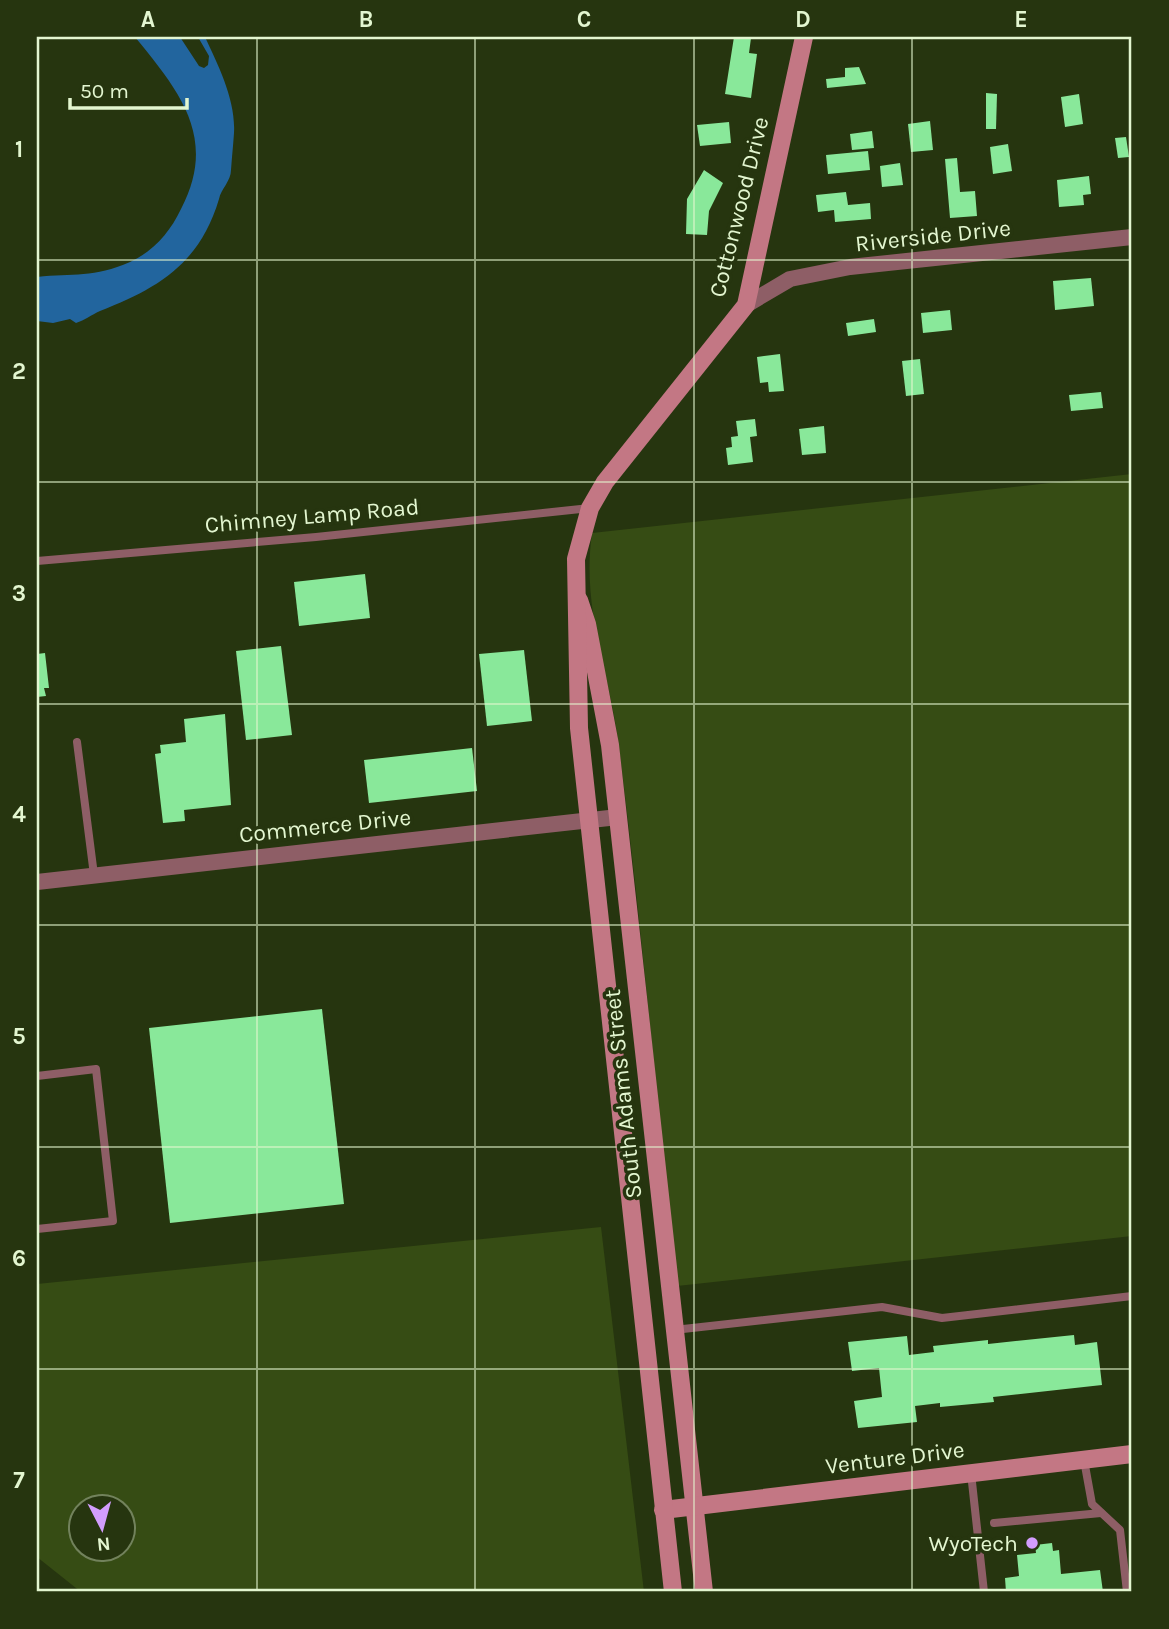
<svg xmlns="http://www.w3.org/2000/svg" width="1169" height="1629" font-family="Karla,sans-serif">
	<rect width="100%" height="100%" fill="#26350f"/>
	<g fill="#364c14" fill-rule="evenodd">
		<path d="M1132 474V1236L677 1286C657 1107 642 926 619 747 610 673 581 610 592 533Z"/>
		<path d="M601 1227 644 1592H81L37 1557V1284ZM80 1506H122V1548H80Z"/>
	</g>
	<path fill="#22659e" d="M135 37H180L199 66 204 68 208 65 209 56 198 37H205C218 65 236 100 234 133 233 147 232 156 231 170 231 181 221 189 219 199 200 263 159 288 100 311 91 315 85 320 76 323L70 319 53 323 37 321V277C73 273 94 278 130 262 154 251 170 232 181 209 218 138 180 92 135 37Z"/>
	<g fill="#89e89a">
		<path d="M734 37 751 38 749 53 757 54 751 98 725 94Z"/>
		<path d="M859 67 866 84 827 88 826 79 845 77V68Z"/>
		<path d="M986 93 997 94 996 129H986Z"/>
		<path d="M1079 94 1083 124 1065 127 1061 97Z"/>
		<path d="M930 121 933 150 911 152 908 124Z"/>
		<path d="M729 122 731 143 700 146 697 125Z"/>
		<path d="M872 131 874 148 852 150 850 134Z"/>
		<path d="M1126 137 1129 157 1118 158 1115 138Z"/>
		<path d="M1008 144 1012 171 993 174 990 147Z"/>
		<path d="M868 151 870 170 828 174 826 155Z"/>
		<path d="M957 158 960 192 975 191 977 216 950 218 945 159Z"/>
		<path d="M900 163 903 185 882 187 880 166Z"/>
		<path d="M704 170 723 183 709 211 707 235 686 234 687 199Z"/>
		<path d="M1089 176 1091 194 1083 195 1084 205 1059 207 1057 180Z"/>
		<path d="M846 192 848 205 870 203 871 219 835 222 834 210 818 212 816 195Z"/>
		<path d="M1091 278 1094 306 1055 310 1053 281Z"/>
		<path d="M950 310 952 330 923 333 921 313Z"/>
		<path d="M874 319 876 332 848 336 846 323Z"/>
		<path d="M780 354 784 391 769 392 768 382 760 383 757 357Z"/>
		<path d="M920 359 924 394 906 396 902 361Z"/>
		<path d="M1101 392 1103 408 1071 411 1069 395Z"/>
		<path d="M755 419 757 436 750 437 753 462 728 465 726 448 732 447 731 437 738 436 736 421Z"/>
		<path d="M824 426 826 453 802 455 799 429Z"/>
		<path d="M365 574 370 618 299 626 294 582Z"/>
		<path d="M281 646 292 735 246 740 236 651Z"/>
		<path d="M524 650 532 721 487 726 479 654Z"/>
		<path d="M45 653 49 688H44L46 696 37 697V654Z"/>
		<path d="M225 714 231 805 184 810 185 821 163 823 155 754 161 753 160 745 186 742 184 719Z"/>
		<path d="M472 748 477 791 369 803 364 760Z"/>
		<path d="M322 1009 344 1204 170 1223 149 1028Z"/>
		<path d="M1074 1335 1075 1345 1097 1342 1102 1385 993 1397 994 1402 940 1407V1403L915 1406 917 1422 858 1428 854 1401 882 1397 879 1368 852 1371 848 1342 907 1336 909 1355 934 1352 933 1346 988 1340V1344Z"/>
		<path d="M1052 1543 1053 1551 1059 1550 1061 1574 1100 1570 1103 1592H1006L1005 1578 1019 1576 1017 1555 1036 1553 1035 1545Z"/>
	</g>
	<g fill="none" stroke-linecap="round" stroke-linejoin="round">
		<g stroke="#8e5e66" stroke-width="8">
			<path d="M37 561 316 537 590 508"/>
			<path d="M77 742 94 875"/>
			<path d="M37 1076 96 1069 113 1221 37 1229"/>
			<path d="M674 1330 882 1307 942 1318 1132 1296"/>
			<path d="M1084 1460 1092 1504 1120 1530 1127 1592"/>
			<path d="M971 1473 984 1592"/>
			<path d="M994 1523 1101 1513"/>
		</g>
		<g stroke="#8e5e66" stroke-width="16">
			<path d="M746 305 790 279 850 267 1132 237"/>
			<path d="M37 882 618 817"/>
		</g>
		<g stroke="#c37784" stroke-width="18">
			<path d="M579 600 587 624 610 745 704 1592"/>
			<path d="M663 1510 1132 1454"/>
			<path d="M673 1592 579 728 576 559 590 508 605 482 746 305 804 37"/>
		</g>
	</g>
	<path fill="none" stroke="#e3f6d0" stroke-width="2" stroke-opacity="0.55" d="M257 37V1592M475 37V1592M694 37V1592M912 37V1592M37 260H1132M37 482H1132M37 704H1132M37 925H1132M37 1147H1132M37 1369H1132"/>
	<circle fill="#d29dfd" stroke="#26350f" stroke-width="2.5" cx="1032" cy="1543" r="7"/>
	<g text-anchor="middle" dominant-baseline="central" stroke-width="7" stroke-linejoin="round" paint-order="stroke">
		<g font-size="23" fill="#e3f6d0" stroke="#26350f">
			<text transform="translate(739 207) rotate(-76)">Cottonwood Drive</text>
			<text transform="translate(933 236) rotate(-6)">Riverside Drive</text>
			<text transform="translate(312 516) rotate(-5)">Chimney Lamp Road</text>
			<text transform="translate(325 826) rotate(-6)">Commerce Drive</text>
			<text transform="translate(623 1094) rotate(-96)">South Adams Street</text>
			<text transform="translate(895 1458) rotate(-7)">Venture Drive</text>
		</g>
		<g font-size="23" fill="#e3f6d0" stroke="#26350f" text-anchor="end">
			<text x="1018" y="1543">WyoTech</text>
		</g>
	</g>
	<rect width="1169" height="1629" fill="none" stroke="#26350f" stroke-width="77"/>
	<g transform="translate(102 1528) rotate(174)"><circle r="33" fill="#26350f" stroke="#72825c" stroke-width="2"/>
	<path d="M0-5L12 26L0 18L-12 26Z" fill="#d29dfd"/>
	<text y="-10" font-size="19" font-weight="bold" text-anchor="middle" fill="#e3f6d0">N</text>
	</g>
	<path d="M70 98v10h117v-10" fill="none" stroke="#e3f6d0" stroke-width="3.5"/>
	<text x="80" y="98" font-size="21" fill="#e3f6d0" stroke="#26350f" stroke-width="5" paint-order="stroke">50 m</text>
	<rect x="38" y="38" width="1092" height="1552" fill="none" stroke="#e3f6d0" stroke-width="2.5"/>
	<g font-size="23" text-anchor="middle" font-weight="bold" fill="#e3f6d0">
		<text x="148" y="27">A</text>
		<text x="366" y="27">B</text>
		<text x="584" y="27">C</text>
		<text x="803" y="27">D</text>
		<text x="1021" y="27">E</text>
		<text x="19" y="157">1</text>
		<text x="19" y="379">2</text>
		<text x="19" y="601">3</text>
		<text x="19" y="822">4</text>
		<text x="19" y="1044">5</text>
		<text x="19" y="1266">6</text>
		<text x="19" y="1488">7</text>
	</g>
</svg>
